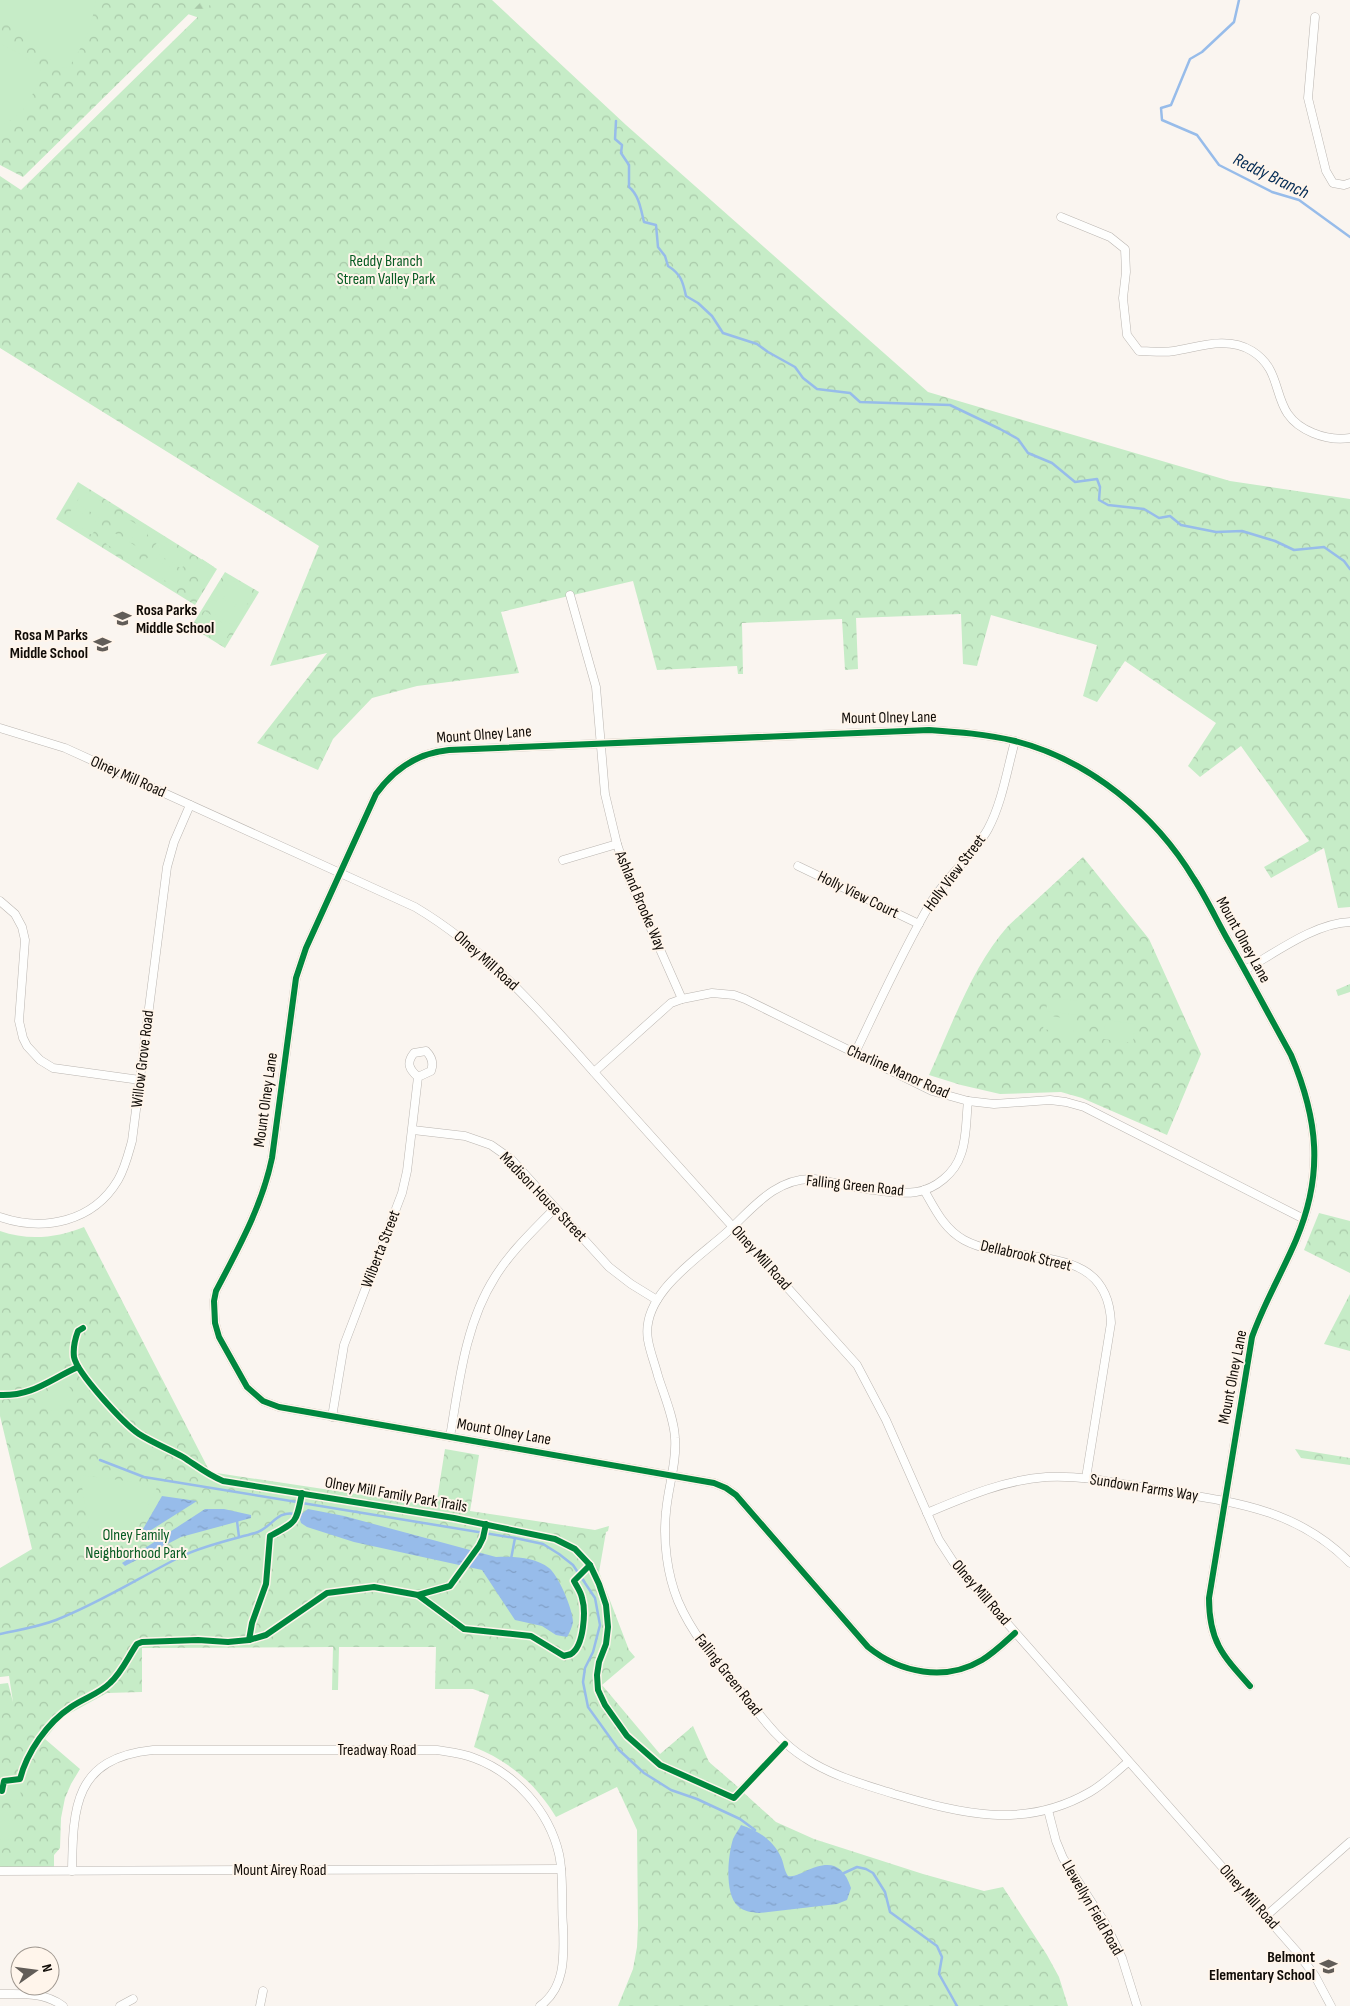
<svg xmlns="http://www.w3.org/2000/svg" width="1350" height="2006" font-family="'Sofia Sans Condensed',sans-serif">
	<defs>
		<pattern id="forest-firs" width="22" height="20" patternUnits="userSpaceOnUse" patternTransform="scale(1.25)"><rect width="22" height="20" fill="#c6ecc7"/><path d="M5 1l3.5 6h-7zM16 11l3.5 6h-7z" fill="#a9c9a9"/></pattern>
		<pattern id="park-crowns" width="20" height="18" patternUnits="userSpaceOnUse" patternTransform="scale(1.25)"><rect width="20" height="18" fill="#c6ecc7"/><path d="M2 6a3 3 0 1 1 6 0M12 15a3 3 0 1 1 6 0" fill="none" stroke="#a9c9a9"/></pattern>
		<pattern id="water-ripples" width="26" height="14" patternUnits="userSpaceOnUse" patternTransform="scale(1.25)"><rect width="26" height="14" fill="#97bcea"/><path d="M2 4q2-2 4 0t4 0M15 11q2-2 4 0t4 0" fill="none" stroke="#81a0c7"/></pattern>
	</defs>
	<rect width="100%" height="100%" fill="#faf5f0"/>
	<path fill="url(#forest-firs)" d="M193 0H248L214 23 182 12Z"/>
	<g fill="url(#park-crowns)">
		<path d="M0 0H203L23 177 0 165Z"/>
		<path d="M215 0H492L626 125 928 392 1230 481 1350 499V907L1338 908 1324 848 1271 878 1264 867 1309 841 1241 746 1200 777 1188 766 1216 723 1125 661 1097 702 1083 696 1097 645 991 615 977 666 963 664 961 614 856 618 858 669 845 670 842 619 742 623 743 674H738L737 666 657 670 633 581 501 612 519 673 417 686 372 698 333 739 318 770 257 743 327 653 270 666 319 546 0 348V176L21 190Z"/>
		<path d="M78 482 217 569 195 605 56 519Z"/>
		<path d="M225 572 259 592 225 648 191 627Z"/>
		<path d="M1083 857 1149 939 1201 1054 1167 1135 1082 1098 1061 1092 1000 1094 961 1085 929 1075C951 1027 973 965 1008 926Z"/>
		<path d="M1350 984V992L1338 996 1336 990Z"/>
		<path d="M1319 1213 1350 1221V1273L1304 1250Z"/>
		<path d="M84 1227 210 1472 436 1506 445 1449 479 1455 470 1511 595 1530 609 1526 608 1531 606 1532 599 1572 629 1650 635 1657 602 1685 660 1754 693 1726 709 1762 738 1787 775 1749 781 1754 744 1793 776 1822 814 1839 923 1874 984 1891 1003 1887 1047 1955 1059 1977 1068 2006H618L633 1969 637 1947 638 1925 637 1830 617 1787 556 1817C536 1784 509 1761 474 1747L489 1695 473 1689H435L436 1647H339L338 1690H332L333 1647 142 1648V1692L107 1693 63 1717 45 1739 80 1769 71 1784 65 1798 61 1818 60 1848 54 1855V1871H0V1684L8 1683 13 1702 9 1676 0 1677V1568L32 1549 0 1416V1231C28 1241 57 1238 84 1227Z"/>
		<path d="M1350 1294V1351L1324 1344Z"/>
		<path d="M1295 1449 1350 1458V1465L1301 1458Z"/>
	</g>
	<g fill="#c6ecc7">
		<path d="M0 0H96C92 26 84 45 69 67L61 68 0 19Z"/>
		<path d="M0 43 41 66C37 90 26 117 0 125Z"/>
		<path d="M83 491 109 507 102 519 76 503Z"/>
		<path d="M73 507 99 523 92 535 66 519Z"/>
		<path d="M123 516 149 532 142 544 116 528Z"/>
		<path d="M113 532 139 548 132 560 106 544Z"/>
		<path d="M158 541 161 543 163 541 189 557 188 560 192 562 187 569 183 566 182 569 156 553 157 550 153 548Z"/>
		<path d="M148 557 151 559 153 557 179 573 178 576 182 578 178 585 174 582 172 585 146 569 147 566 144 564Z"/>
		<path d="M202 559 214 567 206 580 194 572Z"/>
		<path d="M226 577 254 594 244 609 216 592Z"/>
		<path d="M215 594 243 611 234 627 206 609Z"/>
		<path d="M205 611 232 629 223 644 195 627Z"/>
		<path d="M1048 997 1078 1001 1076 1015 1046 1011Z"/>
		<path d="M1045 1015 1075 1020 1073 1034 1043 1029Z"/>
		<path d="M1106 1020 1135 1024 1133 1043 1103 1039Z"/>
		<path d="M66 1381 75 1397 48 1412 39 1396Z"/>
		<path d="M80 1475 158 1485C145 1514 129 1553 94 1560Z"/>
		<path d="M20 1783 21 1799 6 1800 5 1784Z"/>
		<path d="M0 1820 13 1821V1840L0 1839Z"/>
	</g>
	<g fill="url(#water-ripples)">
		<path d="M162 1496 197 1501 148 1532 143 1529Z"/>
		<path d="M205 1509H224L251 1515V1518L181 1537 125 1566 122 1563Z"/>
		<path d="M308 1509 344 1516 496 1557C512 1556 535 1557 549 1568 559 1576 573 1610 573 1622 572 1627 570 1632 567 1637L556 1635 542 1626 515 1620 482 1570 354 1542 307 1527 301 1523 299 1516Z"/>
		<path d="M741 1825C759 1831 773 1840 781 1857 784 1864 784 1870 788 1876 795 1877 798 1874 804 1872 827 1861 842 1861 851 1888L847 1900 837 1904 759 1913C752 1912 744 1912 738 1906 724 1894 728 1855 733 1839 735 1834 739 1830 741 1825Z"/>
	</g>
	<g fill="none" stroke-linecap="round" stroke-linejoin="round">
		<g stroke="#97bcea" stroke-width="2.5">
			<path d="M1239 0 1234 22 1202 52 1190 59 1171 105 1161 108 1162 120 1197 135 1219 165 1272 192 1299 200 1350 237"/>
			<path d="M616 121 615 139 622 145 621 153 629 165V187C639 195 641 210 644 222L656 225 658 247 665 256 668 266C681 274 683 282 686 296L698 303 712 316 723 333 757 344 768 352 795 367 803 378 817 389 850 393 860 402 950 405 1000 429 1018 439 1028 453 1052 463 1075 482 1097 479 1100 487 1099 500 1108 505 1144 509 1159 518 1170 516 1181 525 1216 532 1242 531 1275 541 1294 550 1324 547 1344 561 1350 569"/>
			<path d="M100 1460 144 1477 297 1502"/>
			<path d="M302 1503 515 1538 543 1544 559 1554 573 1565 595 1598 600 1625 593 1652 585 1668 583 1682 588 1707 619 1750 644 1773 671 1790 697 1799 740 1819 755 1830"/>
			<path d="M237 1521 239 1537"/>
			<path d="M511 1559 515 1538"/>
			<path d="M0 1634C18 1630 38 1627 56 1620 100 1603 140 1577 182 1556 206 1545 230 1540 255 1533 271 1529 276 1510 295 1514"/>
			<path d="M844 1873 857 1867 866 1869 873 1873 885 1892 890 1912 937 1946 942 1957 939 1974 957 2006"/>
		</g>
		<defs>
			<g id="street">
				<path d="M1315 17 1308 98 1326 171 1333 183 1344 185 1350 183"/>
				<path d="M1061 217 1110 237 1125 249 1126 272 1123 298 1127 335 1139 351C1150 351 1163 353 1174 351 1199 347 1227 336 1252 351 1289 374 1266 414 1313 433 1325 438 1337 440 1350 438"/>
				<path d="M570 595 596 687 605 794 617 844 628 877 682 999"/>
				<path d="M0 728 65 748 415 907C496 955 555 1029 617 1098 697 1187 777 1276 857 1365L886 1420 939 1540 954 1563 1298 1953 1315 1976 1331 2006"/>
				<path d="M563 860 617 844"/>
				<path d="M798 866 919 924"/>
				<path d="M0 901 15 914 22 927 25 940 19 1021 23 1038 27 1046 40 1060 53 1068 140 1080"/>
				<path d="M1245 970C1275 953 1315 923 1350 922"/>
				<path d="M855 1053C879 1003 902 952 930 904 946 877 973 856 988 829 1002 803 1007 770 1015 741"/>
				<path d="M594 1072 671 1003 682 999 712 993 734 995 745 999 932 1091 968 1101 994 1104 1050 1100 1066 1102 1084 1107 1304 1219"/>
				<path d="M968 1101C966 1118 967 1138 961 1154 955 1173 936 1189 916 1192 890 1196 842 1184 814 1179 776 1177 752 1209 726 1233 697 1259 640 1295 648 1340 650 1352 655 1364 658 1376 664 1395 674 1418 675 1438 677 1463 668 1487 666 1512 663 1541 667 1574 678 1601 693 1636 718 1664 742 1693 761 1716 779 1742 805 1758 832 1776 863 1784 894 1794 962 1814 1024 1830 1090 1792 1104 1784 1116 1772 1128 1762"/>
				<path d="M413 1130 465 1136 491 1145 511 1159 609 1267 631 1284 657 1300"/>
				<path d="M924 1190C935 1209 944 1229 964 1240 1016 1268 1108 1238 1111 1323L1086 1478"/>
				<path d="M0 1217C44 1232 93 1222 118 1180 125 1168 128 1155 132 1141L167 867 174 842 190 805"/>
				<path d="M332 1417 344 1345 402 1193 407 1171 418 1077C409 1069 406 1063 414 1053L426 1051C432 1057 434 1063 431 1071L418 1077"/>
				<path d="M450 1437C459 1383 465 1324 495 1277 511 1251 534 1230 555 1208"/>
				<path d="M927 1513C965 1497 1004 1480 1046 1477 1082 1475 1117 1483 1152 1489 1225 1501 1295 1506 1350 1563"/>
				<path d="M1015 1633C1005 1642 995 1652 982 1660 945 1682 900 1673 868 1647L736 1495 726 1488 714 1483 279 1407 263 1401 247 1387 219 1337 215 1323 214 1301 216 1291C239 1247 262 1206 272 1158L296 978 306 948 376 794C394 769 418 753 449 750L929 730C958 732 986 734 1015 741 1089 760 1155 814 1194 879 1207 899 1217 921 1229 942 1250 979 1270 1017 1291 1055 1318 1119 1324 1174 1296 1240 1282 1273 1264 1303 1252 1337L1209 1598C1209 1641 1222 1655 1250 1686"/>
				<path d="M1048 1810 1056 1841 1063 1858 1105 1923 1122 1958 1137 2006"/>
				<path d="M0 1871 561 1869"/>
				<path d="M72 1871C73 1807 74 1758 153 1750H437C449 1752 462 1753 474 1758 515 1773 549 1811 559 1854 564 1877 561 1903 563 1926 564 1955 566 1987 540 2006"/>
				<path d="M1266 1916 1350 1842"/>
				<path d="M0 1994C23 1994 44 1992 63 2006"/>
				<path d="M120 2006 133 1999"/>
				<path d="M260 2006 263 1991"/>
			</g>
		</defs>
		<use href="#street" stroke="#bab5b0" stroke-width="9"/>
		<use href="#street" stroke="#fefefd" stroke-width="8"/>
		<defs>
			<g id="cycleway">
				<path d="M83 1328 78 1331C75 1339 73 1349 74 1357 77 1373 124 1424 139 1434 153 1443 169 1449 183 1457 197 1466 208 1475 223 1481L454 1518 555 1539 575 1549 590 1565 599 1584 606 1605 608 1627 606 1644 599 1662 597 1675 598 1690 605 1705 627 1736 660 1765 734 1798 785 1744"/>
				<path d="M0 1395C33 1396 49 1380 78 1367"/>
				<path d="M418 1595 450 1586 479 1546 483 1538 486 1524"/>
				<path d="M1015 1633C1005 1642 995 1652 982 1660 945 1682 900 1673 868 1647L736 1495 726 1488 714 1483 279 1407 263 1401 247 1387 219 1337 215 1323 214 1301 216 1291C239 1247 262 1206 272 1158L296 978 306 948 376 794C394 769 418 753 449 750L929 730C958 732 986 734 1015 741 1089 760 1155 814 1194 879 1207 899 1217 921 1229 942 1250 979 1270 1017 1291 1055 1318 1119 1324 1174 1296 1240 1282 1273 1264 1303 1252 1337L1209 1598C1209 1641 1222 1655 1250 1686"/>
				<path d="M249 1640 252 1623 266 1584 270 1536C298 1521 296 1523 302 1493"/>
				<path d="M2 1791 4 1781 20 1779C27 1752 47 1723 71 1707 84 1698 99 1694 110 1683 122 1672 128 1657 137 1644L142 1642 198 1640 228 1642 249 1640 266 1635 327 1593 374 1587 418 1595 464 1629 531 1636 564 1656C566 1655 569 1655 571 1654 584 1646 586 1611 582 1598 581 1592 577 1587 574 1581L590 1565"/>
			</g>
		</defs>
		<use href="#cycleway" stroke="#fff5eb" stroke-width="9"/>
		<use href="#cycleway" stroke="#00873e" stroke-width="6"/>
	</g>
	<defs>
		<symbol id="school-bare" viewBox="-9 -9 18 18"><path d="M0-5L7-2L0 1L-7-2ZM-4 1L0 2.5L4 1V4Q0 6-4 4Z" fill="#625d58" stroke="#fff5eb" stroke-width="2.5" paint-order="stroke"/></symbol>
	</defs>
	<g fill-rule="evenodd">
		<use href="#school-bare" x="110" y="606" width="25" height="25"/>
		<use href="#school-bare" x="90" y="632" width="25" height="25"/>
		<use href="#school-bare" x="1316" y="1954" width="25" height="25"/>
	</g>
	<g text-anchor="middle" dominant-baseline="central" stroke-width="4" stroke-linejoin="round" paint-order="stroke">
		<g font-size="16" fill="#065b22" stroke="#fff5eb">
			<text x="386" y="261">Reddy Branch<tspan x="386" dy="18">Stream Valley Park</tspan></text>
			<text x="136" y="1535">Olney Family<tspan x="136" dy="18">Neighborhood Park</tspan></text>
		</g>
		<g font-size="16" font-weight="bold" fill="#100b06" stroke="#fff5eb" text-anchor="end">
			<text x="136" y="610" text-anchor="start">Rosa Parks<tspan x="136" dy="18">Middle School</tspan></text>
			<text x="88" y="635">Rosa M Parks<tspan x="88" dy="18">Middle School</tspan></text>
			<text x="1315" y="1957">Belmont<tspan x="1315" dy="18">Elementary School</tspan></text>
		</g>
		<g font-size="16" fill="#100b06" stroke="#fff5eb">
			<text transform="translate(889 718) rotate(-1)">Mount Olney Lane</text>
			<text transform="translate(484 735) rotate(-4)">Mount Olney Lane</text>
			<text transform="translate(128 777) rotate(24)">Olney Mill Road</text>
			<text transform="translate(955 873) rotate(-53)">Holly View Street</text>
			<text transform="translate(858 895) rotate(26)">Holly View Court</text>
			<text transform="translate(640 901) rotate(67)">Ashland Brooke Way</text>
			<text transform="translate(1243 940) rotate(61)">Mount Olney Lane</text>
			<text transform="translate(486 961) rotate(42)">Olney Mill Road</text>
			<text transform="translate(143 1059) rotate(-83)">Willow Grove Road</text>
			<text transform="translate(898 1072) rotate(24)">Charline Manor Road</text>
			<text transform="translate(266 1100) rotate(-82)">Mount Olney Lane</text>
			<text transform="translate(855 1186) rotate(6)">Falling Green Road</text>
			<text transform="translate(543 1197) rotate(46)">Madison House Street</text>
			<text transform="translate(381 1249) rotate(-69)">Wilberta Street</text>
			<text transform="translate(1026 1256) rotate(13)">Dellabrook Street</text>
			<text transform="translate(761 1258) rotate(48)">Olney Mill Road</text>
			<text transform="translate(1233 1377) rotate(-79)">Mount Olney Lane</text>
			<text transform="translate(504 1432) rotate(10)">Mount Olney Lane</text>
			<text transform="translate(1144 1488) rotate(9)">Sundown Farms Way</text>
			<text transform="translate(396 1495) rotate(10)">Olney Mill Family Park Trails</text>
			<text transform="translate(981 1593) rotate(49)">Olney Mill Road</text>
			<text transform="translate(728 1675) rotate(52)">Falling Green Road</text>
			<text x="377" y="1750">Treadway Road</text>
			<text x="280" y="1870">Mount Airey Road</text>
			<text transform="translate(1249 1897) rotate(48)">Olney Mill Road</text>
			<text transform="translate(1092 1908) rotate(60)">Llewellyn Field Road</text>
		</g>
		<g font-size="18" font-style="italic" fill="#022a54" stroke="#fff5eb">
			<text transform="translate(1271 176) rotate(26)">Reddy Branch</text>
		</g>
	</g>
	<g transform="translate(35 1971) rotate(76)"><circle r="24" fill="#fff5eb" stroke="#9f978f"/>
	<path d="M0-4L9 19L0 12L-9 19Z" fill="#625d58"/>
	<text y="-8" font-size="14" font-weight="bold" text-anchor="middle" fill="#100b06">N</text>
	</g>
</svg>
